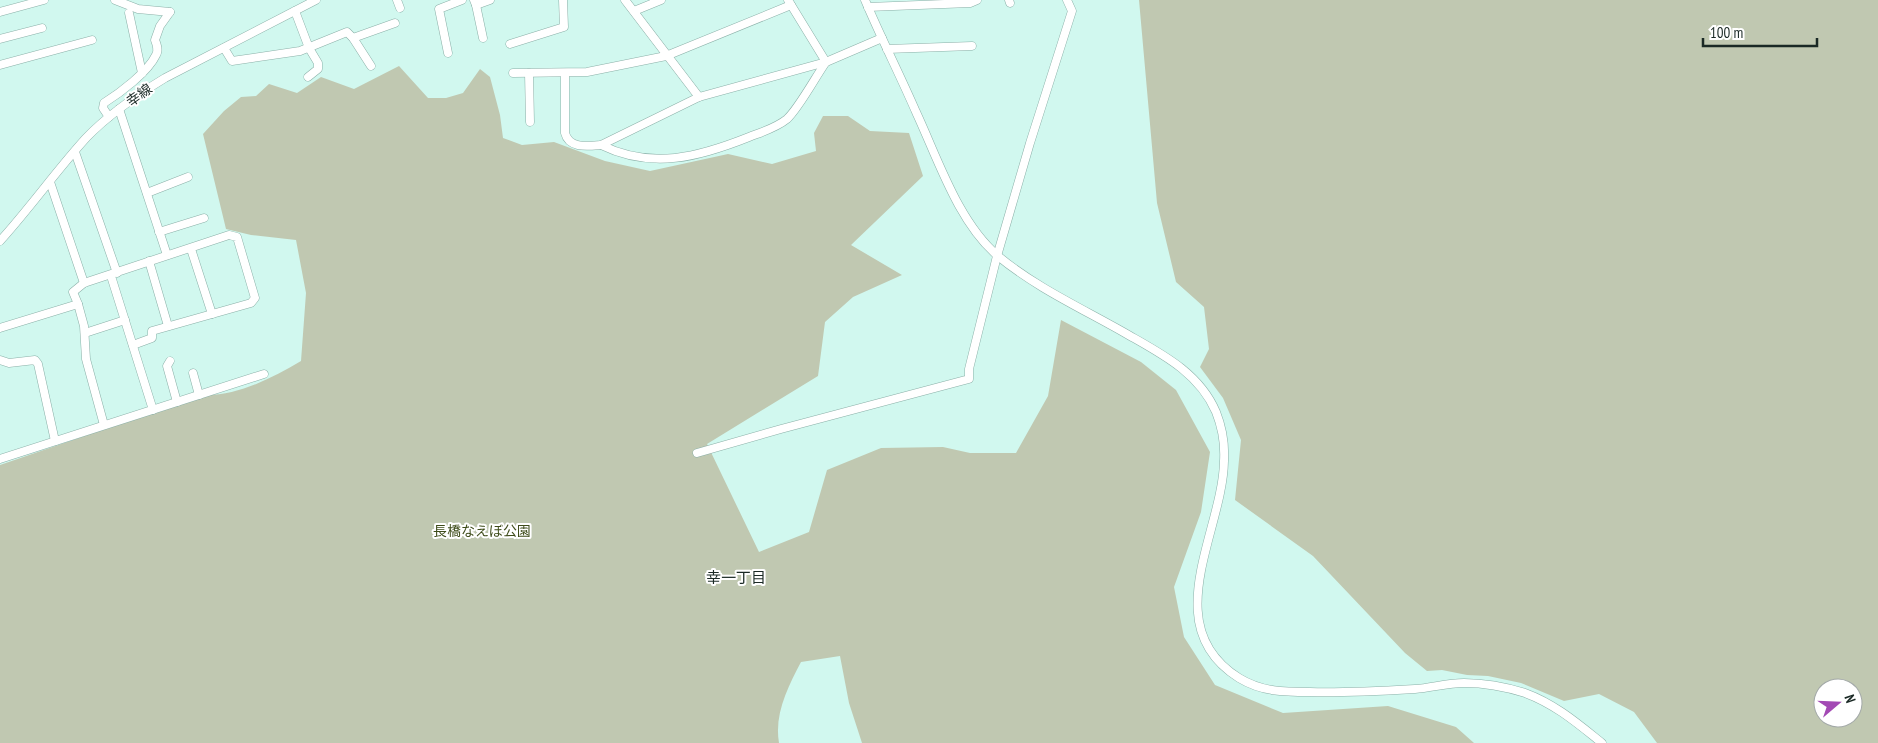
<svg xmlns="http://www.w3.org/2000/svg" width="1878" height="743" font-family="'PT Sans Narrow','Noto Sans JP',sans-serif">
	<rect width="100%" height="100%" fill="#d1f8ef"/>
	<g fill="#c0c8b1" fill-rule="evenodd">
		<path d="M1139 0H1878V743H1657L1634 712 1599 694 1564 701 1521 683 1488 676 1467 675 1442 670 1427 671 1405 653 1313 556 1235 500 1241 440 1223 398 1200 367 1209 349 1204 307 1176 282 1157 203ZM1823 688H1853V718H1823Z"/>
		<path d="M399 66 428 98H446L463 93 480 69 490 77 500 115 503 138 522 145 554 142 605 161 650 171 728 154 772 164 816 151 814 133 823 116H848L870 131 909 133 923 176 851 245 902 275 853 297 825 322 818 376 707 444 759 552 809 532 827 470 881 448 943 447 970 453H1016L1048 396 1061 320 1141 362 1176 390 1210 452 1201 512 1174 587 1184 637 1215 685 1283 713 1388 706 1456 727 1474 743H862L849 703 840 656 801 662C788 687 774 714 779 743H0V465L204 395C238 396 272 378 301 361L306 293 296 240 251 235 226 229 203 134 224 111 241 97 256 96 269 84 297 93 321 77 354 89Z"/>
	</g>
	<g fill="none" stroke-linecap="round" stroke-linejoin="round">
		<defs>
			<g id="minor">
				<path d="M115 0 138 9 170 12"/>
				<path d="M397 0 400 8"/>
				<path d="M474 0 476 5 490 0"/>
				<path d="M625 0 699 97"/>
				<path d="M865 0C881 38 900 75 916 112 938 159 958 222 998 256 1035 287 1083 309 1125 333 1160 353 1199 372 1216 412 1222 427 1225 444 1224 461 1223 531 1156 626 1239 678 1262 692 1284 692 1310 692 1345 693 1380 691 1415 689 1431 688 1447 683 1464 683 1483 683 1506 687 1525 693 1555 704 1577 723 1602 743"/>
				<path d="M1009 0 1010 3"/>
				<path d="M476 5 483 38"/>
				<path d="M868 7 970 3 977 0"/>
				<path d="M295 11 309 48 318 63V69L308 77"/>
				<path d="M634 11 661 0"/>
				<path d="M0 12 44 0"/>
				<path d="M129 13 142 73"/>
				<path d="M353 38 395 23"/>
				<path d="M0 39 42 28"/>
				<path d="M510 44 564 27 563 0"/>
				<path d="M224 48 232 61 300 51 347 32 353 38 371 66"/>
				<path d="M887 49 972 46"/>
				<path d="M448 53 439 9 462 0"/>
				<path d="M0 65 92 40"/>
				<path d="M513 73 587 72 666 56 791 5"/>
				<path d="M529 73 530 122"/>
				<path d="M565 73V133C569 149 588 146 601 145L699 97 826 62 882 38"/>
				<path d="M119 109 167 255"/>
				<path d="M109 117 103 108 104 103C120 93 148 72 156 55 159 50 157 45 155 40L160 26 170 12"/>
				<path d="M601 145C652 170 699 157 749 137 762 132 776 128 787 119 799 108 816 76 826 62L788 0"/>
				<path d="M75 152 117 273"/>
				<path d="M50 182 84 283"/>
				<path d="M147 193 188 177"/>
				<path d="M159 232 204 218"/>
				<path d="M0 241C30 208 56 171 86 138 109 114 137 95 165 78L316 0"/>
				<path d="M191 249 212 314"/>
				<path d="M149 261 168 326"/>
				<path d="M111 276 153 410"/>
				<path d="M78 304 84 326 86 359 104 425"/>
				<path d="M0 328 78 304 73 292 84 283 229 235 237 237 255 298 251 303 152 331V338L133 345"/>
				<path d="M85 333 125 320"/>
				<path d="M0 360 9 363 35 360 38 364 55 441"/>
				<path d="M170 361 167 366 177 402"/>
				<path d="M193 373 199 395"/>
				<path d="M697 453 781 429 969 379V369L997 256 1030 143 1072 11 1067 0"/>
				<path d="M0 459 264 374"/>
			</g>
		</defs>
		<use href="#minor" stroke="#8bb0a8" stroke-width="9"/>
		<use href="#minor" stroke="#fff" stroke-width="8"/>
	</g>
	<g text-anchor="middle" dominant-baseline="central" stroke-width="4" stroke-linejoin="round" paint-order="stroke">
		<g font-size="14" fill="#1a2925" stroke="#fff">
			<text transform="translate(139 95) rotate(-35)">幸線</text>
		</g>
		<g font-size="14" fill="#3e4c1a" stroke="#fff">
			<text x="482" y="531">長橋なえぼ公園</text>
		</g>
		<g font-size="15" fill="#1a2925" stroke="#fff">
			<text x="736" y="577">幸一丁目</text>
		</g>
	</g>
	<g transform="translate(1838 703) rotate(71)"><circle r="24" fill="#ffffff" stroke="#a3a9a8"/>
	<path d="M0-4L9 19L0 12L-9 19Z" fill="#a349b4"/>
	<text y="-8" font-size="14" font-weight="bold" text-anchor="middle" fill="#1a2925">N</text>
	</g>
	<path d="M1703 38v8h114v-8" fill="none" stroke="#1a2925" stroke-width="2.5"/>
	<text x="1710" y="38" font-size="15" fill="#1a2925" stroke="#ffffff" stroke-width="4" paint-order="stroke">100 m</text>
</svg>
